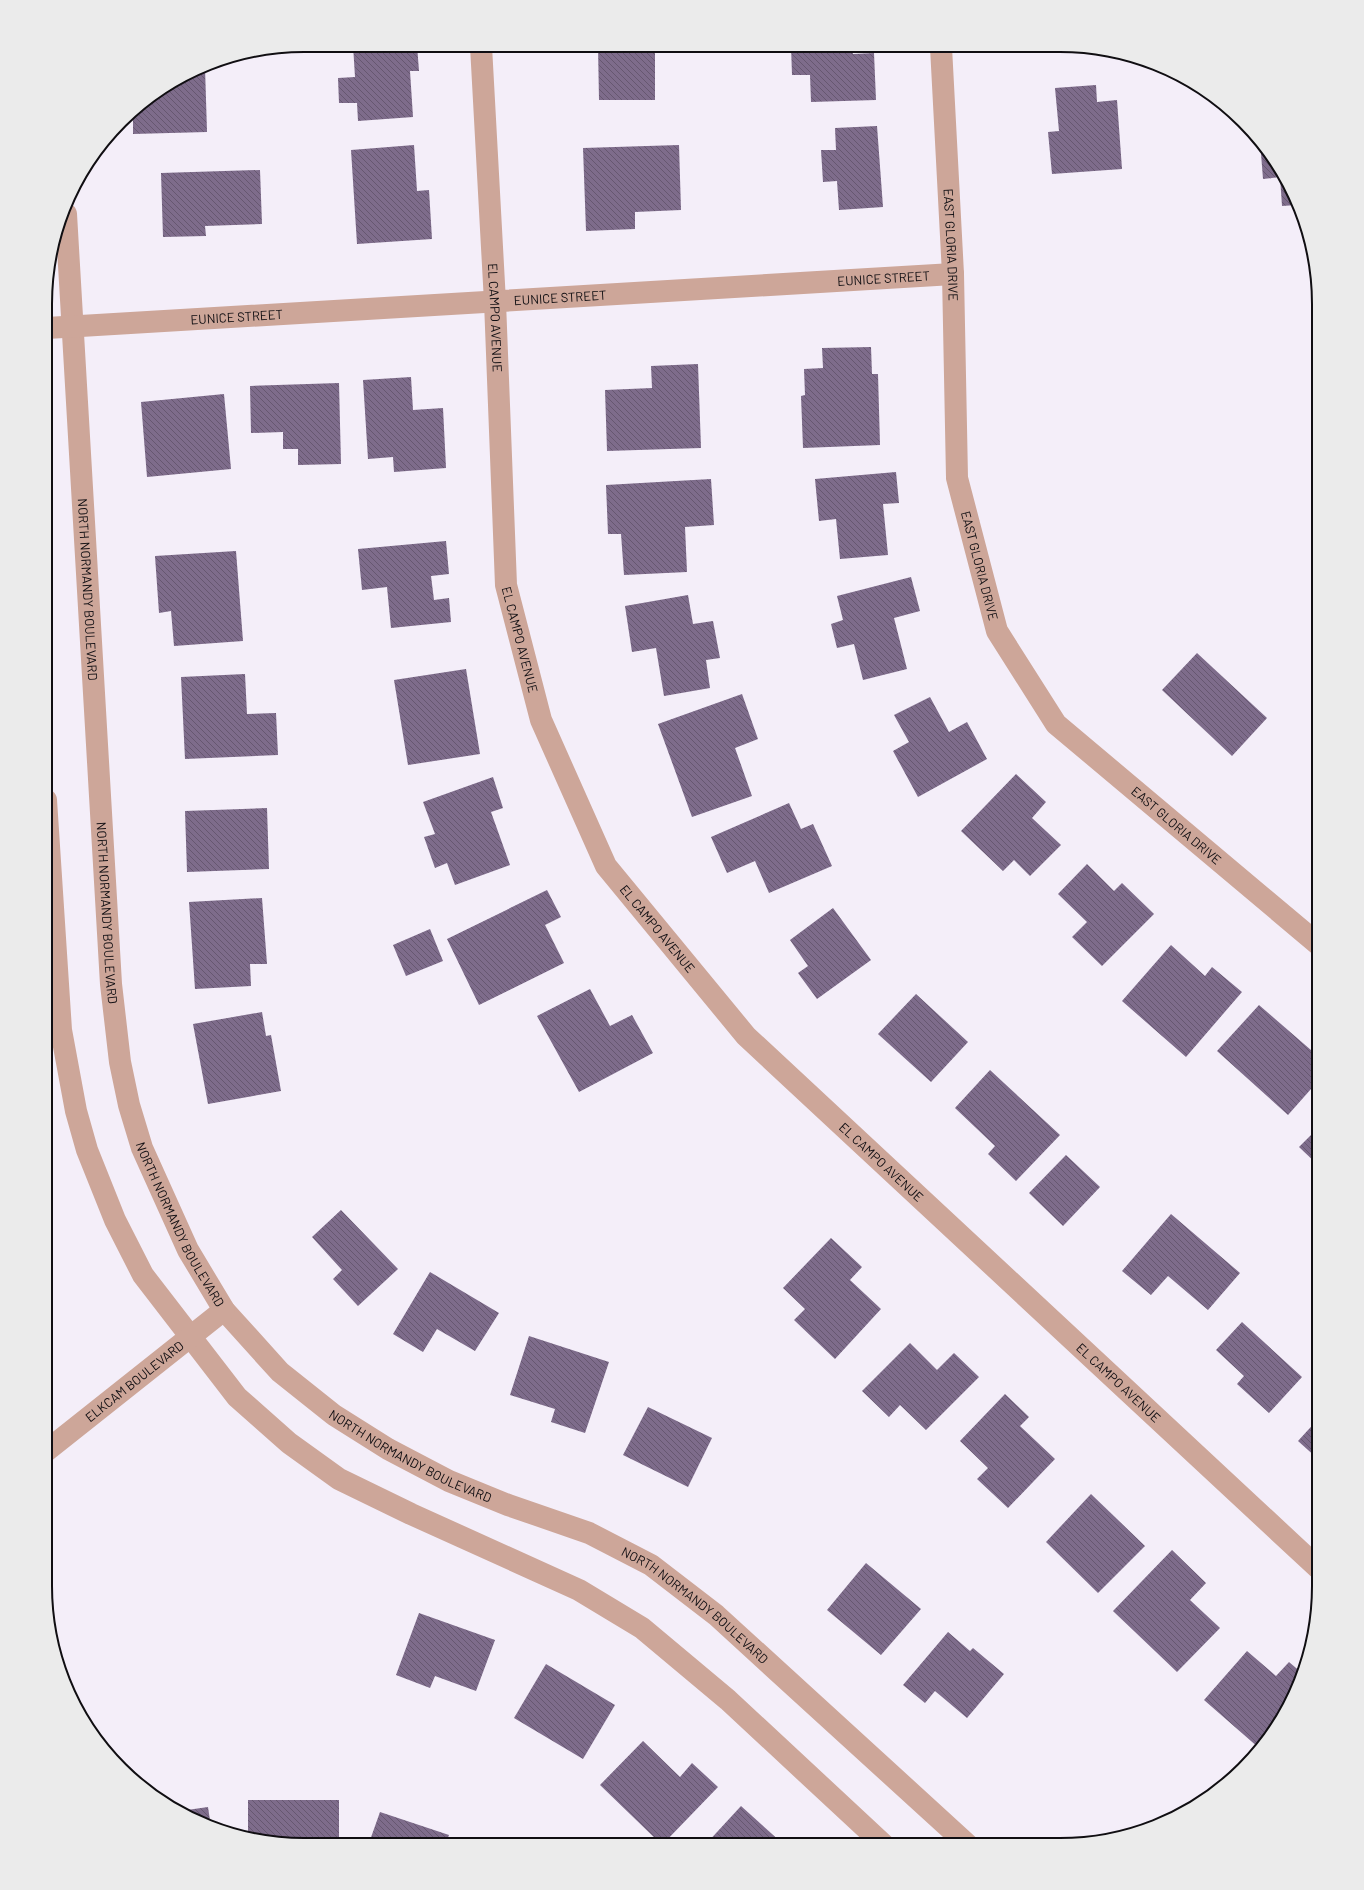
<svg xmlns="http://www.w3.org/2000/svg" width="1364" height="1890" font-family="Barlow,sans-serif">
	<defs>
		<pattern id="building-back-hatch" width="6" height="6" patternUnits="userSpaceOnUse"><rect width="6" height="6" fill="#7e6c8b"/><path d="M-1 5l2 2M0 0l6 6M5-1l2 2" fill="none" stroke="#665770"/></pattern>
	</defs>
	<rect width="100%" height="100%" fill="#f4eef9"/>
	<g fill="url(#building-back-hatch)">
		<path d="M353 45H417L419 71H410L413 117 358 121 357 103H339L338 78 355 77Z"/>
		<path d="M598 46H655V100H599Z"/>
		<path d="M791 46 852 47 853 54 874 53 876 100 811 102 810 75H792Z"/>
		<path d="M1032 47H1094L1099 49 1032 50Z"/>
		<path d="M205 68 207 132 133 134V109Z"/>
		<path d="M1096 85 1097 102 1117 100 1122 169 1052 174 1048 132 1059 131 1055 88Z"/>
		<path d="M877 126 883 207 839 210 837 181 823 182 821 150H836L835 128Z"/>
		<path d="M1260 141 1292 190 1297 205 1282 206 1280 177 1263 179Z"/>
		<path d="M414 145 417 191 429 190 432 239 357 244 351 150Z"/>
		<path d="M679 145 681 210 635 212V229L586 231 583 148Z"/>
		<path d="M260 170 262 224 205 226 206 236 163 237 161 173Z"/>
		<path d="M871 347 872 374H878L880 445 803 448 801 396 805 395 804 369 823 368 822 348Z"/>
		<path d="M698 364 701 448 607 451 605 390 652 388 651 366Z"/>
		<path d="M411 377 413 410 443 408 446 468 394 472 393 457 368 459 363 380Z"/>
		<path d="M339 383 341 464 298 465V449H283V432L251 433 250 386Z"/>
		<path d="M224 394 231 469 147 477 141 402Z"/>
		<path d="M896 472 899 503 883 504 888 555 840 559 836 519 819 521 815 479Z"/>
		<path d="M711 479 714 525 685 527 687 572 624 575 621 534H608L606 485Z"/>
		<path d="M446 541 449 574 431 576 434 600 449 598 451 622 391 628 387 587 362 590 358 549Z"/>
		<path d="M236 551 243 641 174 646 171 611 159 613 155 556Z"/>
		<path d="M911 577 920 611 894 618 907 669 863 680 854 644 837 648 831 624 843 620 837 596Z"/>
		<path d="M688 595 693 624 713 621 720 658 706 660 710 688 664 696 656 648 632 652 625 606Z"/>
		<path d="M1197 653 1267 718 1232 756 1162 690Z"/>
		<path d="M466 669 480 754 408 765 394 680Z"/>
		<path d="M245 674 247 714 276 713 278 755 185 759 181 677Z"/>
		<path d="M742 694 758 739 735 748 752 796 692 817 658 724Z"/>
		<path d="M930 697 949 732 967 722 987 759 918 797 893 751 909 742 894 715Z"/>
		<path d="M1016 774 1046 802 1032 818 1061 845 1030 876 1014 860 1003 871 961 831Z"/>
		<path d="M493 777 503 808 491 812 510 865 455 885 447 863 435 868 424 837 435 834 423 802Z"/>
		<path d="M789 803 801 829 813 824 832 866 769 893 755 861 727 873 711 837Z"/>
		<path d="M267 808 269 869 187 872 185 811Z"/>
		<path d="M1087 864 1114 891 1122 883 1154 914 1102 966 1072 937 1087 922 1058 894Z"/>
		<path d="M547 890 561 917 545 925 564 963 479 1005 447 939Z"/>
		<path d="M262 898 267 964H250L251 986 195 989 189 902Z"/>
		<path d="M833 908 871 960 817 999 798 973 808 966 790 940Z"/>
		<path d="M430 929 443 961 406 976 393 945Z"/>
		<path d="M1171 945 1205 976 1212 967 1242 992 1186 1057 1122 1001Z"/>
		<path d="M590 989 610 1026 632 1015 653 1053 579 1092 537 1016Z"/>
		<path d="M916 994 968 1042 931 1082 878 1034Z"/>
		<path d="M1259 1005 1319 1057V1080L1288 1115 1217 1051Z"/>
		<path d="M262 1012 266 1036 271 1035 281 1091 208 1104 193 1024Z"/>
		<path d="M990 1070 1060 1135 1016 1181 988 1154 995 1146 955 1108Z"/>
		<path d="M1319 1127V1166L1299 1147Z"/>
		<path d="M1066 1155 1100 1187 1063 1226 1029 1193Z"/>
		<path d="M341 1210 398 1269 358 1306 333 1279 342 1270 312 1237Z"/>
		<path d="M1171 1214 1240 1273 1208 1310 1168 1276 1151 1295 1122 1271Z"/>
		<path d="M831 1238 862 1267 850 1280 881 1309 835 1359 794 1320 805 1309 783 1288Z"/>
		<path d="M430 1272 499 1313 475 1351 437 1329 423 1352 393 1334Z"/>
		<path d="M1242 1322 1302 1377 1269 1413 1237 1384 1244 1376 1216 1350Z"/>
		<path d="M529 1336 609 1362 585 1433 551 1422 555 1409 510 1395Z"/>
		<path d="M910 1343 937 1370 954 1353 979 1377 926 1430 900 1405 889 1417 862 1391Z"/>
		<path d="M1005 1394 1029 1417 1020 1426 1055 1459 1008 1508 977 1479 988 1468 960 1441Z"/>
		<path d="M648 1407 712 1438 688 1487 623 1455Z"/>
		<path d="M1319 1418 1318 1459 1298 1441Z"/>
		<path d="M1091 1494 1145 1546 1098 1593 1046 1542Z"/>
		<path d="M1172 1550 1206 1583 1190 1600 1220 1628 1177 1672 1113 1611Z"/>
		<path d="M866 1563 921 1609 881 1655 827 1610Z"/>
		<path d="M419 1613 495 1640 476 1691 435 1676 430 1688 396 1675Z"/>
		<path d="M948 1632 970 1651 973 1648 1004 1674 967 1718 935 1691 925 1703 903 1685Z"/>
		<path d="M1247 1651 1276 1676 1289 1662 1303 1674 1275 1730 1259 1748 1204 1700Z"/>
		<path d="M546 1664 615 1705 583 1759 514 1718Z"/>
		<path d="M643 1741 680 1777 692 1763 718 1787 663 1844H661L600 1785Z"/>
		<path d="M248 1800H339V1843H301V1839L260 1840 248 1837Z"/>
		<path d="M741 1806 783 1844H706Z"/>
		<path d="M208 1807 211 1827 205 1825 180 1811Z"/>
		<path d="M380 1812 449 1835 446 1843H369Z"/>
	</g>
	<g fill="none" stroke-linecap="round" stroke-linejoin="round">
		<g stroke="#cda699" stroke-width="22">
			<path id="s1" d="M481 46 495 302 506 585 541 720 606 866 746 1036 1318 1568"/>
			<path id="s2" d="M941 47 953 274 957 478 997 631 1056 724 1319 945"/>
			<path id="s3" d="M66 214 111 984 120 1062 129 1105 142 1148 188 1250 224 1310 280 1372 334 1415 388 1449 449 1481 508 1505 589 1533 651 1565 716 1615 968 1845"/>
			<path id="s4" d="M47 328 953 274"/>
			<path d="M46 800 61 1030 76 1111 87 1150 115 1220 143 1275 237 1397 289 1443 339 1479 411 1514 579 1590 642 1628 728 1700 884 1845"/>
			<path id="s5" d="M45 1452 224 1310"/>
		</g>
	</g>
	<g text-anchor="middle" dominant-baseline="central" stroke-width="4" stroke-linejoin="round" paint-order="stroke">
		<g font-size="13" fill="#100e12" stroke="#fefefe">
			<text stroke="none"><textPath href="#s2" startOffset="198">EAST GLORIA DRIVE</textPath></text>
			<text stroke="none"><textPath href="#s4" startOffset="838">EUNICE STREET</textPath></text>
			<text stroke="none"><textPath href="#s4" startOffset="514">EUNICE STREET</textPath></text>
			<text stroke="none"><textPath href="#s4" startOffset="190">EUNICE STREET</textPath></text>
			<text stroke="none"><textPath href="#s1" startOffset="272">EL CAMPO AVENUE</textPath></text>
			<text stroke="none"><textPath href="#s2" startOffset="522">EAST GLORIA DRIVE</textPath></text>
			<text stroke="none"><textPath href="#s3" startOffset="376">NORTH NORMANDY BOULEVARD</textPath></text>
			<text stroke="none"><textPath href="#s1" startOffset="596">EL CAMPO AVENUE</textPath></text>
			<text stroke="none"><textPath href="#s2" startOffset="857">EAST GLORIA DRIVE</textPath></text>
			<text stroke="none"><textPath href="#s3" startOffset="700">NORTH NORMANDY BOULEVARD</textPath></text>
			<text stroke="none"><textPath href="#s1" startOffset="920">EL CAMPO AVENUE</textPath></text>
			<text stroke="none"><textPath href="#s1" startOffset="1244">EL CAMPO AVENUE</textPath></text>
			<text stroke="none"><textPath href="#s3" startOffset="1024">NORTH NORMANDY BOULEVARD</textPath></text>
			<text stroke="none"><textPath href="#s5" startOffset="114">ELKCAM BOULEVARD</textPath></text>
			<text stroke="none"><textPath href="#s1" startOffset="1568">EL CAMPO AVENUE</textPath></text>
			<text stroke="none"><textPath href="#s3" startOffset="1360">NORTH NORMANDY BOULEVARD</textPath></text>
			<text stroke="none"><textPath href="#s3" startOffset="1684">NORTH NORMANDY BOULEVARD</textPath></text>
		</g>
	</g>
	<path d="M0 0H1364V1890H0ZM304 52H1060A252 252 0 0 1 1312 304V1586A252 252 0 0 1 1060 1838H304A252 252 0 0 1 52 1586V304A252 252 0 0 1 304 52Z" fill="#ebebeb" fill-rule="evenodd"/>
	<path fill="none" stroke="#100e12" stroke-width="2" d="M304 52H1060A252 252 0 0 1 1312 304V1586A252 252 0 0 1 1060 1838H304A252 252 0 0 1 52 1586V304A252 252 0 0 1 304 52Z"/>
</svg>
